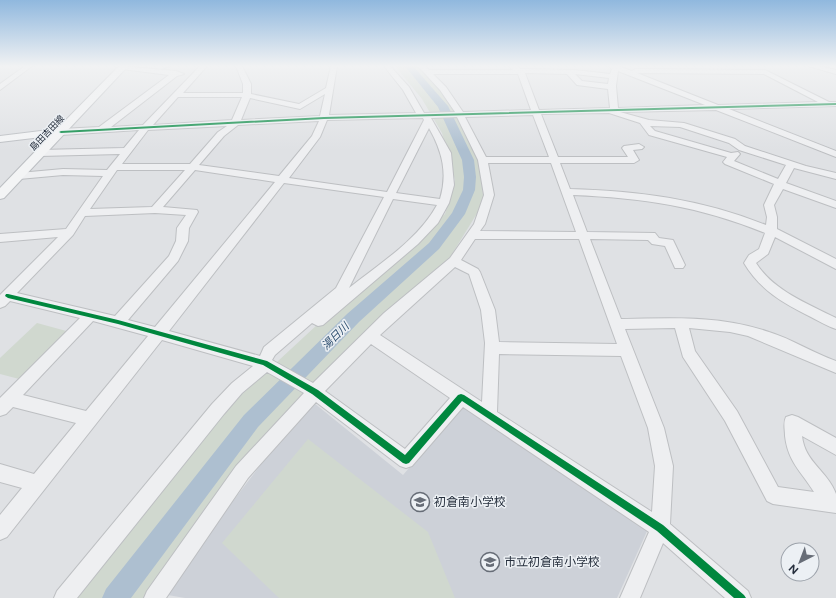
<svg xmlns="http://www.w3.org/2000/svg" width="836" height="598" viewBox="0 0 836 598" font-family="Figtree,'Noto Sans JP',sans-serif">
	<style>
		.built { fill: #cdd1d8 }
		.green { fill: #d0d8cf }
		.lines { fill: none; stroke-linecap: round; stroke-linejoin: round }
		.stream { stroke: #adbfd0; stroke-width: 1.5 }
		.river { fill: #adbfd0; fill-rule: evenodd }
		.minor-casing { stroke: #bdbfc2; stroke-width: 2 }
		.major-casing { stroke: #bbbec2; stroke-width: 2 }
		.minor { fill: #eeeff1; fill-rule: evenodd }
		.major { fill: #f3f4f5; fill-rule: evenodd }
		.cycleway-casing { stroke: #ecf0f4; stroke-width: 2 }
		.cycleway { fill: #00873e; fill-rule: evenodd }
		.labels { text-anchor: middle; stroke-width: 3; stroke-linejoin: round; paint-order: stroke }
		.far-street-label { font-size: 9px; fill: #262f3d; stroke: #ecf0f4 }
		.water-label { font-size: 11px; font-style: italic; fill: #305071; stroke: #ecf0f4 }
		.near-poi-label { font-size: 12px; fill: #262f3d; stroke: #ecf0f4; text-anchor: start }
	</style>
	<rect width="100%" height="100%" fill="#dfe1e4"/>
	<path class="built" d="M314 403 403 475 462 407 467 406 648 529 617 598H185L162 594 288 429Z"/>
	<g class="green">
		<path d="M395 66H417L439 87 459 119 479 164 484 202 449 259 284 416 148 598H76L224 411 332 311 445 214 455 180 442 133 422 99Z"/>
		<path d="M37 323 70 332 23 380 0 374V358Z"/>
		<path d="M308 439 428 532 455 598H279L222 543Z"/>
	</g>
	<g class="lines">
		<path class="stream" d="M163 69 171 66"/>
		<path class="river" d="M405 66H413L448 106 474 160 476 177 475 190 465 214 439 249 359 322 258 427 131 598H102L106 589 244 415 347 314 429 243 452 213 463 190 464 177 462 160 438 107Z"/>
		<g class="minor-casing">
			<g id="minor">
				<path d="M25 66H32L0 90V84Z"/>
				<path d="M119 66 176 71 184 74 177 76 111 127 143 125 200 66H207L183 93H243V84L236 66H242L251 84V94L299 104 326 88 331 66H337L329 115 416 113 403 90 384 66H390L409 87 424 113 455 112 440 90 418 66H425L429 70H513L509 66H516L521 69 575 70 610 74 612 69 609 66H618L632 71 635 69 765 70 829 102H836V106L729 109 836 151V157L716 110 620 112 649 120 684 123 735 139 745 146 806 166 836 173V179L794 168 786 183 836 201V208L783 189 774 205 777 217V229L836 259V269L775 237 768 254 756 263C774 291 807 303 836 318V329C827 326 819 321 811 317 783 303 760 290 744 263L749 255 759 249 765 233C699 206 643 198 573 195L587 232 655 233 659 238 673 240 685 265 683 268H675L665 246 652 244 648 240 590 239 621 319C672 318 721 315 769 332 792 339 813 353 836 361V373L748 336 730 332 689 328 695 351 737 411 778 487 814 492C801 471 788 462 785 436 785 429 783 423 786 417L792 415 798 417 836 438V455L802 436C805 463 828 471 836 494 836 500 836 508 836 513L773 504 767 501 725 421 683 357 675 328 625 329 664 428 673 466 670 524 748 591 751 598H725L663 543 640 598H620L649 532 463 407 412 466 406 468 400 466 316 402 248 478 166 598H144L147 591 236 466 304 393 267 372 242 393 224 414 77 598H54L57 591 212 404 232 383 253 366 162 340 7 537 0 540V515L22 488 0 482V464L34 474 76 423 13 407 6 414 0 416V398L80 318 10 301 5 306 0 308V295L58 237 0 242V234L66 229 103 176 63 175 19 179 14 176 19 173 63 169 107 170 120 154 40 156 35 153 40 150 124 148 139 130 61 135 57 132 61 129 99 127 169 75 122 69 120 68ZM618 71 705 105 618 108 616 86ZM525 73 567 74 577 85 608 89 610 108 539 110ZM637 73 764 74 818 102 718 105ZM433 74H518L531 110 463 112 446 87ZM575 74 609 78 608 84 582 81ZM325 94 320 116 241 120 250 98 300 109ZM178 97H242L232 120 153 125ZM609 113 640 123 649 135 727 157 723 162 725 164 774 184 764 205 767 217 766 225C701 199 639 191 570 189L560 163H634L639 160 633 150 642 149 644 147 639 144 624 146 622 148 628 157H558L541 114ZM533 115 549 157H486L465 117ZM457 117 478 160 484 195 474 224 450 258 384 313 313 383 272 360 275 355 312 323 318 326 323 325 418 244 438 223 449 203 454 185 451 153 431 118ZM423 118 424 120 387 192 289 178 320 137 327 120ZM319 121 312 136 279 176 199 165 224 136 238 125ZM227 126 218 132 190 164H122L148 130ZM650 126 680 127 729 143 739 150 786 165 778 179 734 161 740 154 738 152 731 153 655 131ZM429 128C442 151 448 173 440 199L396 193ZM488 163H551L576 232 480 231 485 224 494 195ZM117 170H185L152 207 90 209ZM195 170 275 182 155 327 128 320 178 261 188 241 189 228 198 212 197 210 163 207ZM284 183 384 197 336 288 264 347 260 356 169 331ZM393 199 437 205C418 240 379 264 349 288ZM155 213 186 215 177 228 176 241 169 256 115 316 17 293 73 235 85 216ZM475 239H579L617 344 499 342 495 310 480 272 478 269 461 260ZM455 267 469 274 481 310 485 343 482 402 380 335ZM93 321 148 336 86 411 23 395ZM371 344 450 398 405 449 325 391ZM499 354 621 356 648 428 655 466 652 512 497 412Z"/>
				<path d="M808 66H819L836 70V74Z"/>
			</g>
		</g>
		<g class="major-casing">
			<path id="major" d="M119 66H128L4 198 0 199V188L50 136 0 142V136L57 129Z"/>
		</g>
		<use href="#minor" class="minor"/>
		<use href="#major" class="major"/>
		<g class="cycleway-casing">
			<g id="cycleway">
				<path d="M836 103V105L324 119 61 133 59 132 61 131 324 117Z"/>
				<path d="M6 294H8L118 320 267 361 318 390 405 455 458 395 461 394 464 395 663 525 744 595 746 598H734L657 531 462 401 409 463 406 464 403 463 312 394 263 365 118 324 8 298 5 296Z"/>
			</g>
		</g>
		<use href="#cycleway" class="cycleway"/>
	</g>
	<linearGradient id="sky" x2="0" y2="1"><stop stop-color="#90b8de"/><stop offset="0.44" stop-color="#f1f2f3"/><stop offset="1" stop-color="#f1f2f3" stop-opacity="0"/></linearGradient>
	<rect width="836" height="150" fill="url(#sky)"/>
	<defs>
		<g id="school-ring" transform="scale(1)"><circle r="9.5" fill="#ecf0f4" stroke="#676d77" stroke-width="1.5"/><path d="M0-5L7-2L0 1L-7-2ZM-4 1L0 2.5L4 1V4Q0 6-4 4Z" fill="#676d77"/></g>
	</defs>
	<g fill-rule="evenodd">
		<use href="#school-ring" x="420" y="502"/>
		<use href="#school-ring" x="490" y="562"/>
	</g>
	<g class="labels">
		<g class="far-street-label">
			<text transform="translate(47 133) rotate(-46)" y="3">島田吉田線</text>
		</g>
		<g class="water-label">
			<text transform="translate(335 336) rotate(-45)" y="4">湯日川</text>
		</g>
		<g class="near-poi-label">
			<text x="434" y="506">初倉南小学校</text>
			<text x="504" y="566">市立初倉南小学校</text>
		</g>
	</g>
	<g transform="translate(800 562) rotate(222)"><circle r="19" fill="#ecf0f4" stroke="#9da3ab"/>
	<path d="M0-3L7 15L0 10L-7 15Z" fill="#676d77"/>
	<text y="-6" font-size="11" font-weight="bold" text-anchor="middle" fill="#262f3d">N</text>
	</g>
</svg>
